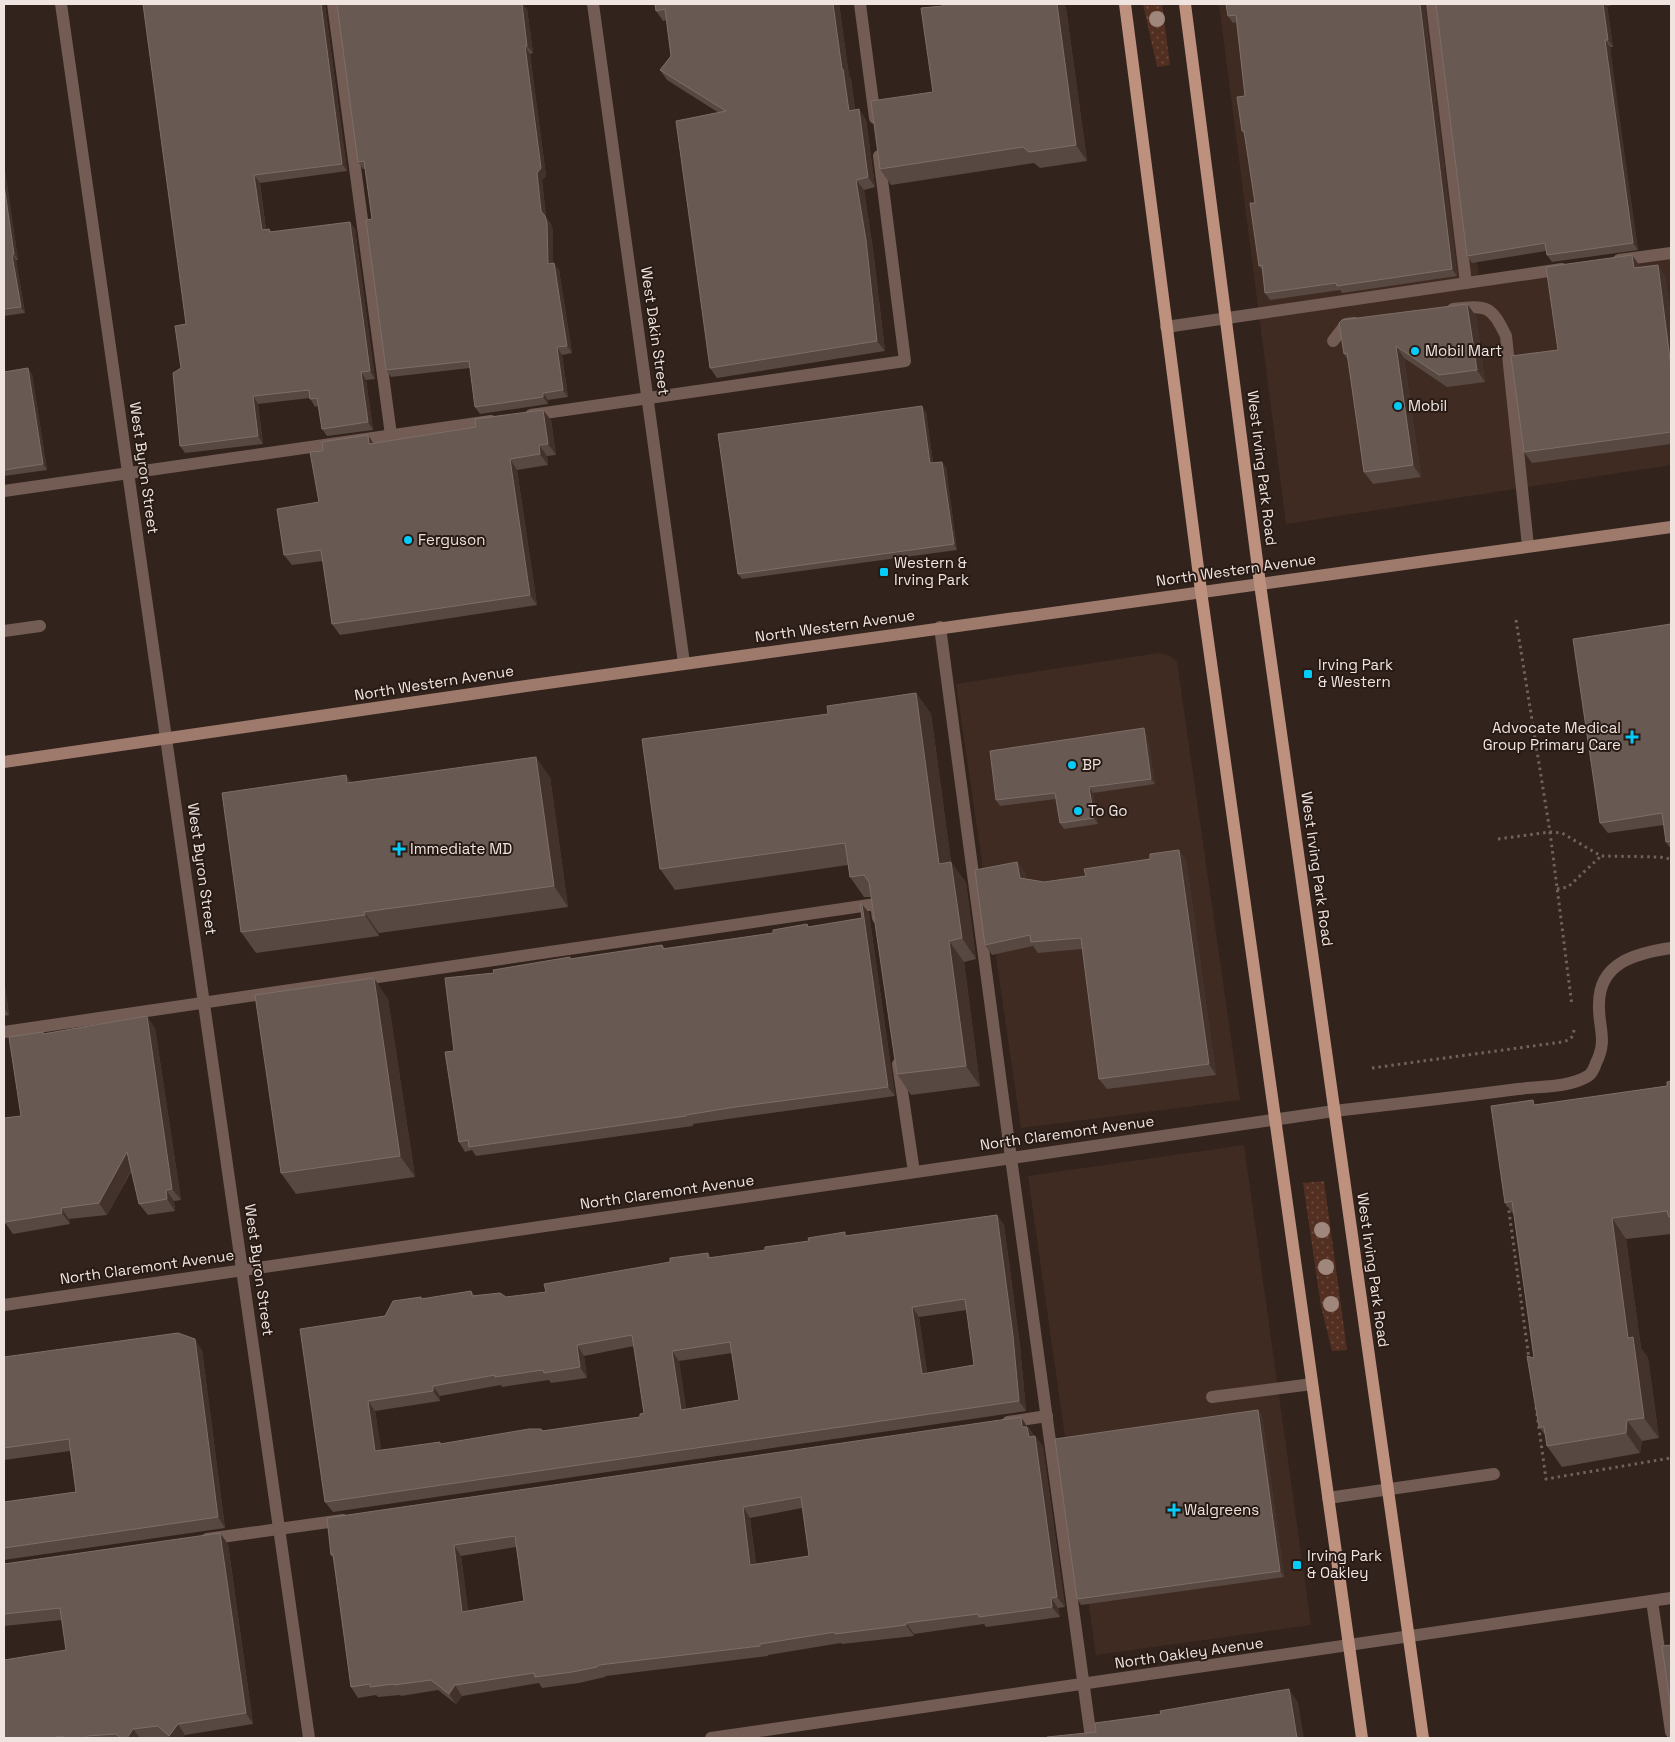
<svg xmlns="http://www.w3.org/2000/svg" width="1675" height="1742" viewBox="0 0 1675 1742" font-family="'Space Grotesk',sans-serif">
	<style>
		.built { fill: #402b22 }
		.green { fill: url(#green-dots) }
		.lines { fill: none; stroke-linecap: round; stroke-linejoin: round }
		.path { stroke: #70635d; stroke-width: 3; stroke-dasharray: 2.5 4; stroke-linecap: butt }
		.lane { stroke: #735c54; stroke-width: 12 }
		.street { stroke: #735c54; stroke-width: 12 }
		.secondary { stroke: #9d7a6c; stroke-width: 12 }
		.primary { stroke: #be907e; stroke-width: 12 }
		.tree { fill: #a0877d }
		.wall { fill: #574841; fill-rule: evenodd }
		.shaded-wall { fill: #42322b }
		.building { fill: #685952; stroke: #7d6e68; fill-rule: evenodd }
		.poi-dot { fill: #05cbf9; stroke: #281a14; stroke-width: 2 }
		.labels { text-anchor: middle; stroke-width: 4; stroke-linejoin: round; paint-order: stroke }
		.street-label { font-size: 15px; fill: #efe4e0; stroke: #281a14 }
		.poi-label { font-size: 15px; fill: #efe4e0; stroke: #281a14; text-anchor: start }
	</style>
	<defs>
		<pattern id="green-dots" width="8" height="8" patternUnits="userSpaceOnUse" patternTransform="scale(1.25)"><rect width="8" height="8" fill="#522f21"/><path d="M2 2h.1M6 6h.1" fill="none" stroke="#6b4d41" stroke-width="1.8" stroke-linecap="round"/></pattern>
	</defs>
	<rect width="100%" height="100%" fill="#32231d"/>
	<g class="built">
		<path d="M1219 4H1440L1480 283 1671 257V465L1286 524Z"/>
		<path d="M1159 653 1170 656 1177 662 1240 1100 1021 1128 956 684Z"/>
		<path d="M1244 1145 1311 1625 1096 1655 1028 1176Z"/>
	</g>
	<g class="green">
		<path d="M1143 4H1162L1170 65 1157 67Z"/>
		<path d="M1324 1181 1347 1350 1332 1351 1321 1306 1303 1183Z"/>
	</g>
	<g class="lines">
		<g class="path">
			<path d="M1516 620 1550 832 1572 1006"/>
			<path d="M1498 839 1550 832 1562 833 1601 856 1660 857 1671 859"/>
			<path d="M1557 889 1568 887 1601 856"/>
			<path d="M1372 1068 1562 1042C1570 1040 1573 1038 1574 1030"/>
			<path d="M1508 1204 1529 1359"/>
			<path d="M1536 1407 1546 1479 1671 1458"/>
		</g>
		<g class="lane">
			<path d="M333 4 391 435"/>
			<path d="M860 4 875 118"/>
			<path d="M1432 4 1466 283"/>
			<path d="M1619 260 1671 253"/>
			<path d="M1453 309C1487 305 1491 305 1506 336L1528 546"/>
			<path d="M1166 327 1562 269"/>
			<path d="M1333 341 1346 324 1354 323"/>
			<path d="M531 415 905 361 879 156"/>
			<path d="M4 491 491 421"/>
			<path d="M940 627 1011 1158 1091 1738"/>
			<path d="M4 631 40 626"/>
			<path d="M4 1032 876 904 878 918"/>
			<path d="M898 1064 914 1172"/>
			<path d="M1334 1111C1396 1104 1457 1097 1518 1089 1541 1086 1568 1088 1588 1076 1593 1073 1594 1068 1596 1063 1608 1040 1598 1027 1599 1004 1599 962 1637 953 1671 948"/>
			<path d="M1212 1397 1312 1384"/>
			<path d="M1008 1422 1047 1416"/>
			<path d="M1328 1498 1494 1474"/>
			<path d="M207 1539 343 1520"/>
			<path d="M1652 1601 1671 1732"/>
		</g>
		<g class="street">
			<path d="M61 4 309 1738"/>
			<path d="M593 4 684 663"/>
			<path d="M4 1305 1334 1111"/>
			<path d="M711 1738 1671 1598"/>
		</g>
		<path class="secondary" d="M4 762 533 685 1671 527"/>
		<g class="primary">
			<path d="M1125 4 1201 591 1362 1738"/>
			<path d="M1185 4 1260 584 1423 1738"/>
		</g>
	</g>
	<g class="tree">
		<circle cx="1157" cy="19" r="8"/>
		<circle cx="1322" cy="1230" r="8"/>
		<circle cx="1326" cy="1267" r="8"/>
		<circle cx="1331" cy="1304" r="8"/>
	</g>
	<g class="wall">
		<path d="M655 4H839L849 76 851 79 855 110 859 109 866 120 875 187 864 190 873 250 885 351 717 378 710 368 719 113 667 80 660 70 671 56 667 20 663 21 656 11Z"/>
		<path d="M943 4H1064L1066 8 1087 161 1040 168 1034 163 891 185 880 169 933 92Z"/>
		<path d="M1226 4 1424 5 1457 276 1342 293 1340 290 1270 300 1265 293 1262 270 1259 266 1255 203 1245 135 1242 131 1245 96 1236 22 1233 23 1228 16Z"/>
		<path d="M1436 4H1618L1607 6 1613 47H1610L1615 90 1638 250 1552 262 1547 255 1546 251 1472 263 1467 256Z"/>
		<path d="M325 5 347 171 260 183 266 229H269L272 232 350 222 355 229 375 379 366 380 373 430 327 436 322 429 318 406 315 407 310 398 258 404 263 444 185 453 180 446 186 324Z"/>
		<path d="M527 9 533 53 530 54 546 176 542 180 546 217 551 224 553 230V263L559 270 572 353 562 355 568 397 548 400V404L480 414 475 407 470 368 391 377 386 370 372 219 365 169H363L358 162Z"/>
		<path d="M4 164 18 260H16L25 313 4 316Z"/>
		<path d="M1640 266V267L1665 276 1671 319V444L1532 463 1524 452 1558 350Z"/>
		<path d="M1467 304 1476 316 1485 382 1447 387 1404 358 1421 477 1373 484 1364 472 1348 360 1344 354Z"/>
		<path d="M4 372 32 374 47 470 4 476Z"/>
		<path d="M926 412 933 463 946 467 957 550 742 579 738 574Z"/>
		<path d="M551 420 556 455 547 456 548 465 517 470 537 605 340 635 332 624 323 561 292 565 284 555 319 502 323 451 368 435 373 443Z"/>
		<path d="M1671 624V849L1666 842 1664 825 1608 833 1600 823Z"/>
		<path d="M916 693 931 714 951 862 966 883 976 959 964 962 980 1086 911 1095 897 1074 872 897H864L850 877 848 865 675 890 660 869 828 714Z"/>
		<path d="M1147 734 1155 784 1093 793 1098 824 1064 829 1060 823 1056 799 1000 806 996 800Z"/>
		<path d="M346 775 351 782 550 777 568 907 379 933V936L256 953 241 932Z"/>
		<path d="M1179 850 1186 860 1216 1075 1107 1089 1099 1079 1082 949 1038 953 1033 946 992 955 985 945 1017 862 1025 872 1026 879 1044 882 1086 876 1150 859Z"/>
		<path d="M869 913 895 1096 742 1117 693 1124V1126L476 1156 472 1150 465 1152 459 1142 454 1051 494 973 571 959 662 945 665 948 773 933 862 918Z"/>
		<path d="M4 980 9 1015 4 1016Z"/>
		<path d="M388 999 415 1177 296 1194 281 1173Z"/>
		<path d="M155 1028 181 1200 174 1201 175 1211 148 1215 139 1204 132 1170 107 1215 69 1219 70 1224 13 1234 6 1224H4V1118L21 1116 43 1032 44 1034Z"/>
		<path d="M1671 1081V1234L1626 1239 1641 1348 1648 1358 1659 1438 1642 1441 1640 1453 1562 1467 1547 1446 1546 1436 1539 1427 1534 1358 1514 1215 1505 1203 1536 1105 1667 1086Z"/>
		<path d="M997 1215 1004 1225 1020 1346 1026 1411 333 1512 325 1502 385 1316 421 1297 422 1299 471 1291 475 1296 506 1297 546 1292 708 1253 711 1258 765 1250 848 1236ZM967 1310 974 1365 927 1373 919 1317ZM634 1346 644 1413 640 1417 543 1431 541 1429 442 1444 381 1450 375 1411 440 1401V1396L501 1385 502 1387 549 1380 551 1383 587 1378 584 1356ZM732 1353 739 1400 686 1409 679 1361Z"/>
		<path d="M202 1350 225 1528 4 1560V1502L76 1492 70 1451 4 1460V1357Z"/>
		<path d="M1258 1410 1262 1416 1284 1577 1081 1605 1077 1599Z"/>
		<path d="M1028 1427 1034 1436H1035L1043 1447 1065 1607 1058 1608 1060 1617 986 1627 984 1624 914 1634V1636L842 1644 841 1643 768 1655V1656L606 1676 605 1677 579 1683 542 1688 539 1683 462 1696 456 1704 438 1690 401 1696 400 1695 378 1697 376 1695 358 1698 351 1687 333 1558 331 1555ZM802 1508 809 1556 756 1564 750 1518ZM516 1547 524 1601 468 1611 461 1556Z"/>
		<path d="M228 1544 253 1724 185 1735 183 1738H167L166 1737 152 1738H4L66 1650 62 1620 4 1626V1564Z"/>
	</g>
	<g class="shaded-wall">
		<path d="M321 4H326L325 5 347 171 342 164Z"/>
		<path d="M522 4H523L527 9 533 53 527 46Z"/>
		<path d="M833 4H839L849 76 851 79 856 121 849 111 842 69Z"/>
		<path d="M1057 4H1064L1066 8 1087 161 1076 145Z"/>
		<path d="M1420 4H1424L1457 276 1452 269Z"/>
		<path d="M1603 4H1606L1607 6 1613 47 1608 40Z"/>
		<path d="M1605 40 1610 47 1638 250 1633 243Z"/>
		<path d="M525 46 530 54 546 176 542 180 546 217 551 224 553 230V271L548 264 541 211 538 187Z"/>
		<path d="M859 109 866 120 875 187 868 177Z"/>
		<path d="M4 164 18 260 14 254 4 185Z"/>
		<path d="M254 175 260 183 267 237 262 230Z"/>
		<path d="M856 180 864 190 873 250 885 351 877 341Z"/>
		<path d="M350 222 355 229 375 379 370 371Z"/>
		<path d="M12 255 16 260 25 313 21 307Z"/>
		<path d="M1632 255 1640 266 1642 280 1634 268Z"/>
		<path d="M554 263 559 270 572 353 567 346Z"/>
		<path d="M1658 265 1665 276 1671 319V367Z"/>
		<path d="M1467 304 1476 316 1485 382 1477 370Z"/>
		<path d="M1396 346 1404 358 1421 477 1413 465Z"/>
		<path d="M557 347 562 355 568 397 563 390Z"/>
		<path d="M28 368 32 374 47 470 43 464Z"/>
		<path d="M361 372 366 380 373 430 368 422Z"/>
		<path d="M543 393 548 400V404L543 397Z"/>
		<path d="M253 396 258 404 263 444 258 436Z"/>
		<path d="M922 406 926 412 934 469 930 463Z"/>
		<path d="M543 410 551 420 556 455 548 444Z"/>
		<path d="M368 435 375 446 369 444Z"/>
		<path d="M539 445 547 456 548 465 540 454Z"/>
		<path d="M510 459 517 470 537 605 530 595Z"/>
		<path d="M942 462 946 467 957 550 954 544Z"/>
		<path d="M916 693 931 714 954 885 939 864Z"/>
		<path d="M1144 728 1147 734 1155 784 1151 779Z"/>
		<path d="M536 757 550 777 568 907 554 886Z"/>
		<path d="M346 775 360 796 347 783Z"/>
		<path d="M1089 787 1093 793 1098 824 1094 818Z"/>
		<path d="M1179 850 1186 860 1216 1075 1209 1064Z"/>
		<path d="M951 862 966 883 976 959 962 938Z"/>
		<path d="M1017 862 1025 872 1027 888 1020 878Z"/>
		<path d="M862 904 869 913 895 1096 888 1087Z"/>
		<path d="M364 912 379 933V936L365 915Z"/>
		<path d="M949 941 964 962 980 1086 966 1066Z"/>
		<path d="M374 978 388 999 415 1177 400 1156Z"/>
		<path d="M4 980 9 1015 4 1008Z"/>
		<path d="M147 1016 155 1028 181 1200 172 1189Z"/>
		<path d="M127 1152 135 1163 107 1215 99 1203Z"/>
		<path d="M166 1190 174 1201 175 1211 167 1199Z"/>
		<path d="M61 1208 69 1219 70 1224 62 1213Z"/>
		<path d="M997 1215 1004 1225 1020 1346 1026 1411 1019 1401Z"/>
		<path d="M1612 1218 1626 1239 1641 1348 1648 1358 1659 1438 1644 1418 1628 1338Z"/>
		<path d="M912 1307 919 1317 929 1384 922 1374Z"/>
		<path d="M195 1339 202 1350 225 1528 218 1517Z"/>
		<path d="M577 1345 584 1356 587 1378 580 1367Z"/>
		<path d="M672 1351 679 1361 688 1420 681 1410Z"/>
		<path d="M433 1386 440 1396V1401L433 1391Z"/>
		<path d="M368 1401 375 1411 383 1461 375 1451Z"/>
		<path d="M1258 1410 1262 1416 1284 1577 1280 1571Z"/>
		<path d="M1021 1417 1034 1437 1036 1448 1022 1427Z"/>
		<path d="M1627 1420 1642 1441 1640 1453 1626 1433Z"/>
		<path d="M1035 1436 1043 1447 1065 1607 1057 1597Z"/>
		<path d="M743 1507 750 1518 757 1575 750 1565Z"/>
		<path d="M220 1533 228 1544 253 1724 246 1713Z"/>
		<path d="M454 1545 461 1556 470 1623 462 1612Z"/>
		<path d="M1051 1598 1058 1608 1060 1617 1052 1607Z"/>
		<path d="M906 1623 914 1634V1636L906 1625Z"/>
		<path d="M455 1685 462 1696 456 1704 449 1694Z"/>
		<path d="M1289 1689 1298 1702 1304 1738H1297Z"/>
		<path d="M178 1724 185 1735 183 1738H171L169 1736Z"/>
		<path d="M133 1729 140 1738H127Z"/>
	</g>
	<g class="building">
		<path d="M143 4H321L342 164 254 175 262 230 269 229 270 232 350 222 370 371 361 372 368 422 322 429 317 398 310 399 309 390 253 396 258 436 180 446 173 373 181 368 175 326 186 324Z"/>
		<path d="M337 4H522L527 46H525L541 168 537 173 541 211 545 216 547 223 548 264 554 263 567 346 557 347 563 390 543 393V397L475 407 469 361 386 370 366 220 372 219 364 161 358 162Z"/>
		<path d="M655 4H833L842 69H843L849 111 859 109 868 177 856 180 866 240 877 341 710 368 676 121 726 111 660 70 671 56 665 9 656 11Z"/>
		<path d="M943 4H1057L1076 145 1029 152 1023 147 880 169 871 101 933 92 921 8 943 6Z"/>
		<path d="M1226 4H1420L1452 269 1337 286 1336 283 1265 293 1262 265 1259 266 1250 203H1255L1244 131H1242L1237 97 1245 96 1236 15 1228 16Z"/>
		<path d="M1436 4H1603L1608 40H1605L1611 83 1633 243 1547 255 1545 243 1467 256Z"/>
		<path d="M4 185 14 254 12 255 21 307 4 309Z"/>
		<path d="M1632 255 1634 268 1658 265 1671 367V432L1524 452 1511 356 1558 350 1546 267Z"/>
		<path d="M1467 304 1477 370 1439 375 1396 346 1413 465 1364 472 1347 353 1344 354 1339 323 1342 320Z"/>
		<path d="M28 368 43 464 4 470V372Z"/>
		<path d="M922 406 930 463 942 462 954 544 738 574 718 434Z"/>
		<path d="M543 410 548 444 539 445 540 454 510 459 530 595 332 624 321 550 284 555 277 509 319 502 310 452 323 451 322 442 368 435 369 444 476 427 475 419Z"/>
		<path d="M1671 624V841L1666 842 1662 813 1600 823 1573 639Z"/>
		<path d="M916 693 939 864 951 862 962 938 949 941 966 1066 897 1074 869 882 864 875 850 877 845 843 660 869 642 739 828 714 827 706Z"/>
		<path d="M1144 728 1151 779 1089 787 1094 818 1060 823 1055 793 996 800 990 751Z"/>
		<path d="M536 757 554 886 364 912 365 915 241 932 222 793 346 775 347 783Z"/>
		<path d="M1179 850 1209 1064 1099 1079 1081 938 1031 942 1030 935 985 945 975 870 1017 862 1020 878 1044 882 1086 876 1084 869 1150 859V854Z"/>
		<path d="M860 904H862L888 1087 735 1107 686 1115V1116L469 1147 468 1140 459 1142 445 1052 454 1051 445 978 494 973 493 970 570 957V959L662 945 663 949 773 933V930L807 924 808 927 862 918Z"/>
		<path d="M374 978 400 1156 281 1173 255 995Z"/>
		<path d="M147 1016 172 1189 166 1190 167 1199 139 1204 127 1152 99 1203 61 1208 62 1213 5 1222 4 1212V1118L21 1116 9 1037 43 1032V1034Z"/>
		<path d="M1671 1081V1217H1669L1667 1211 1612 1218 1628 1338 1633 1337 1644 1418 1627 1420 1626 1433 1547 1446 1544 1427H1539L1527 1356 1534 1358 1512 1201 1505 1203 1491 1106 1533 1100 1534 1105 1667 1086V1082Z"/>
		<path d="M997 1215 1013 1336 1019 1401 325 1502 300 1329 385 1316 393 1301 421 1297V1299L471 1291 472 1296 500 1293 506 1297 546 1292 544 1284 670 1262V1258L708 1253V1258L765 1250V1247L809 1241 808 1238 845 1232V1236ZM965 1299 974 1365 922 1374 912 1307ZM632 1335 644 1413 640 1414V1417L542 1431 541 1429H529L440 1444V1442L375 1451 368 1401 433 1391V1386L495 1375V1377L543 1370 544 1373 580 1367 577 1345ZM730 1342 739 1400 681 1410 672 1351Z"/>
		<path d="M178 1333 195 1339 218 1517 4 1548V1502L76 1492 69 1439 4 1448V1357Z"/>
		<path d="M1258 1410 1280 1571 1077 1599 1055 1439Z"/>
		<path d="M1021 1417 1022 1427H1027L1029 1437 1035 1436 1057 1597 1051 1598 1052 1607 979 1617 978 1614 906 1623V1625L835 1634V1632L760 1644V1646L599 1665 597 1667 572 1672 535 1677 534 1673 455 1685 449 1694 431 1680 394 1685V1684L370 1687V1684L351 1687 333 1554 331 1555 327 1518ZM801 1497 809 1556 750 1565 743 1507ZM515 1536 524 1601 462 1612 454 1545Z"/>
		<path d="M220 1533 246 1713 178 1724 169 1736 158 1726 133 1729 127 1738H121L116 1734 87 1736 86 1738H65L63 1736 51 1738H4V1660L66 1650 60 1608 4 1614V1564Z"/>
		<path d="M1671 1645V1711L1662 1646Z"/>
		<path d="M1289 1689 1297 1738H1047V1737L1096 1732 1095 1723 1161 1714 1160 1711Z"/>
	</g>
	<g class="poi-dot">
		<circle cx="1415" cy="351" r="5"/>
		<circle cx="1398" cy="406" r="5"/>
		<circle cx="408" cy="540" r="5"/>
		<rect x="879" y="567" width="10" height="10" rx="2.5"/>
		<rect x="1303" y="669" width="10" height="10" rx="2.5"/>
		<path d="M1629.5 729.5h5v5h5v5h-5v5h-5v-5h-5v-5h5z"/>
		<circle cx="1072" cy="765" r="5"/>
		<circle cx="1078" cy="811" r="5"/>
		<path d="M396.5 841.5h5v5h5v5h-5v5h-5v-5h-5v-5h5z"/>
		<path d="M1171.5 1502.5h5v5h5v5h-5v5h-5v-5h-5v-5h5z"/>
		<rect x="1292" y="1560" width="10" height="10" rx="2.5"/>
	</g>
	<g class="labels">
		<g class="street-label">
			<text transform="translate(655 331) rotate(82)" y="5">West Dakin Street</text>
			<text transform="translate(144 468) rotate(82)" y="5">West Byron Street</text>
			<text transform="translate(1262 468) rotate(83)" y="5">West Irving Park Road</text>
			<text transform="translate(1236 570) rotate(-8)" y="5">North Western Avenue</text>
			<text transform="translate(835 626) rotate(-8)" y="5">North Western Avenue</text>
			<text transform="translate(434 683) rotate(-9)" y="5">North Western Avenue</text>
			<text transform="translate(202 869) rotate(82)" y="5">West Byron Street</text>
			<text transform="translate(1317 869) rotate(82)" y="5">West Irving Park Road</text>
			<text transform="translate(1067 1133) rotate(-8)" y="5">North Claremont Avenue</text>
			<text transform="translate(667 1192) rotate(-8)" y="5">North Claremont Avenue</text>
			<text transform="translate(147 1267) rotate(-8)" y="5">North Claremont Avenue</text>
			<text transform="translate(259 1270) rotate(82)" y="5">West Byron Street</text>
			<text transform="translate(1373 1270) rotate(82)" y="5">West Irving Park Road</text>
			<text transform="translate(1189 1653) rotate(-8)" y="5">North Oakley Avenue</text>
		</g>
		<g class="poi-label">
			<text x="1425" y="356">Mobil Mart</text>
			<text x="1408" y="411">Mobil</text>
			<text x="418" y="545">Ferguson</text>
			<text x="894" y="568">Western &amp;<tspan x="894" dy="17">Irving Park</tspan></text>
			<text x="1318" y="670">Irving Park<tspan x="1318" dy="17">&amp; Western</tspan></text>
			<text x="1621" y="733" text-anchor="end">Advocate Medical<tspan x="1621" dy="17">Group Primary Care</tspan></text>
			<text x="1082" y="770">BP</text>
			<text x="1088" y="816">To Go</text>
			<text x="410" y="854">Immediate MD</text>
			<text x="1184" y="1515">Walgreens</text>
			<text x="1307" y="1561">Irving Park<tspan x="1307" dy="17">&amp; Oakley</tspan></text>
		</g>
	</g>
	<rect width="1675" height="1742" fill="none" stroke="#efe4e0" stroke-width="10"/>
</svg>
